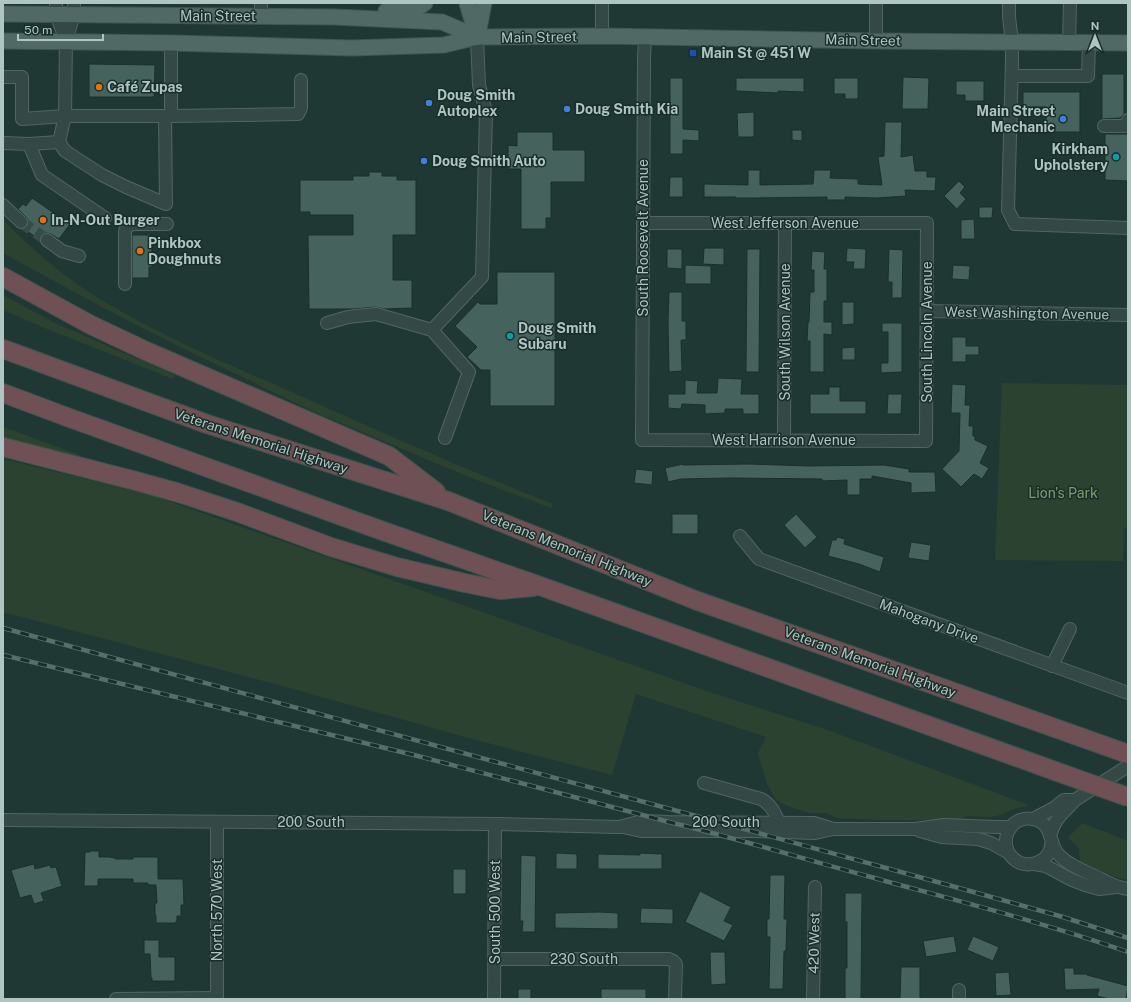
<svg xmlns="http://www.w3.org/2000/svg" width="1131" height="1002" viewBox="0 0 1131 1002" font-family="'Public Sans',sans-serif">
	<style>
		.green { fill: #2b4230 }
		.building { fill: #46625d; stroke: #1b2f2c }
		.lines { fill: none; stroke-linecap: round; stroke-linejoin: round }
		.minor-tunnel { stroke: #354d49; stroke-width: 12; stroke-dasharray: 12 6; stroke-linecap: butt }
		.minor-casing { stroke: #516663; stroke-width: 14 }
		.major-casing { stroke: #405552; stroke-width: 17 }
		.highway-casing { stroke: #3e5350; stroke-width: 20 }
		.minor { stroke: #344845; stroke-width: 12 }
		.major { stroke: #516964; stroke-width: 15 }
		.highway { stroke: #6f5055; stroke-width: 18 }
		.rail-casing { stroke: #55706b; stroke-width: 4.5 }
		.rail { stroke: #192d29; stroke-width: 3; stroke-dasharray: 9; stroke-linecap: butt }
		.highway-bridge-casing { stroke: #3e5350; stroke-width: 20; stroke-linecap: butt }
		.highway-bridge { stroke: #6f5055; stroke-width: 18 }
		.transit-dot { fill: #1a4fb4; stroke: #192d29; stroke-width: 1.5 }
		.food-dot { fill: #e8710a; stroke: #192d29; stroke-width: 1.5 }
		.shop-dot { fill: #3f7fe0; stroke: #192d29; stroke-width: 1.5 }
		.culture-dot { fill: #0f9aa8; stroke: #192d29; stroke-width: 1.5 }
		.labels { text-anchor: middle; stroke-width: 3; stroke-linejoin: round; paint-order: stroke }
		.street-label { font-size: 14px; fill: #aec5c2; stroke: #192d29 }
		.poi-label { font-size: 14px; font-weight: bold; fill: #aec5c2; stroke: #192d29; text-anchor: start }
		.park-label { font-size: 14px; fill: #859b6d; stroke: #192d29 }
	</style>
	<rect width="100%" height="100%" fill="#203834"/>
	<g class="green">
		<path d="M3 220C34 251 67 280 105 302 165 338 230 365 294 393 380 432 466 470 553 504L551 508 469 477 310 410 172 343 98 305 3 253Z"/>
		<path d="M3 295 55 323 175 375 173 379 47 329 3 310Z"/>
		<path d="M1002 383 1128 385V527L1124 528 1123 561 995 560Z"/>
		<path d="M3 427 80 455 79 457 3 438Z"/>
		<path d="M3 459 94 481 157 497 715 694 822 728 1029 805 1014 809 1001 815 989 817 965 816 962 821 878 820 837 818 826 813H809L790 807 776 800 767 784 758 753 766 737 636 694 612 775 476 740 286 687 3 612Z"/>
		<path d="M1082 823 1128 841V880L1115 877 1080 862 1079 848 1068 838Z"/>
	</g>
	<g class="building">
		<path d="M89 64 155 65 154 97H89Z"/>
		<path d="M1102 74H1124V114L1120 118 1102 119Z"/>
		<path d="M903 77 929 78 928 109H902Z"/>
		<path d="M670 78H683V129L699 130V141L683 140V154H670Z"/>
		<path d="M736 78H804V92L778 91V93L736 91Z"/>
		<path d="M834 78H858V99H845V94H834Z"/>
		<path d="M956 81H984V101H965V95H956Z"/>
		<path d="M1023 92H1080V132H1046V107H1023Z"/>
		<path d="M754 112V137H738L737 113Z"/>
		<path d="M885 122H902L901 157 913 155 915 171H927V177H936L935 191 905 190 906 196 876 198 845 197V200H827V197L754 198H736V197H704V184L748 185V170H760V185L813 184 814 170H831L830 178 858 179V184L882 185 878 157 884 156Z"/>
		<path d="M792 130H802V141L792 140Z"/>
		<path d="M517 132H553V150H585V182H551V218H546V229H521V169H508V145L517 146Z"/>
		<path d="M1105 134H1128V181L1105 180Z"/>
		<path d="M369 172H382V176H397V180H416V235H393V280H412V308L384 309 375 307 355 309H309L308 235H353V215H310V212H300V180H353V176H369Z"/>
		<path d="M670 177H683V197H669Z"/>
		<path d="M959 181 965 187 960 193 966 199 957 209 944 196Z"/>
		<path d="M32 198 70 224 59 239 51 234 47 233H44L41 235 40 240 24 229 28 224V220L26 217 18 209 23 204 26 206Z"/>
		<path d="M979 207H993L992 218H979Z"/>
		<path d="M974 219 975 239H961V220Z"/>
		<path d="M132 235H152V267H149V278H132Z"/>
		<path d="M704 248H724V265L703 264Z"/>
		<path d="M847 248 866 249 865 269H853L854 262H846Z"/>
		<path d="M667 249H682V269L667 268Z"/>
		<path d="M747 249H760L759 372H746Z"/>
		<path d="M889 249 903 250 902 298H892V282H888Z"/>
		<path d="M812 251 825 252 824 269H827V301H824V322H832V335L824 334V372H810V341H807L808 322H809L810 292H814V270H811Z"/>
		<path d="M685 265 711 266V284H685Z"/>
		<path d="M953 265 970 266 969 280 952 279Z"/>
		<path d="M497 272H555V406H490V370H481L467 357 477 347 455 326 478 302 480 304H497Z"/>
		<path d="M669 292H682V321H686V340H681L682 371 669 372 668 321Z"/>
		<path d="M842 302H854V324L842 325Z"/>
		<path d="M882 323H902V372L881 373V363H888V332H882Z"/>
		<path d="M952 337H966V346H979V355H966V362H952Z"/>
		<path d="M855 347V360H842V348Z"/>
		<path d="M718 378 742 379 741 394H759V414H743V409H725V413L705 414V405L682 404 681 409 668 408V394H685V380L698 381 697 393H717Z"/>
		<path d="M952 384 966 385 965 405H970L969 426H973V436H975V440L988 446 980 463 989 468 982 479 974 474 961 487 942 469 959 451 960 413H951Z"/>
		<path d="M829 387H840V401H866V414H810V394H829Z"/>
		<path d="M888 394H902L901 414H887Z"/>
		<path d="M683 464V465L748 464 810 466 884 465 909 469V472H935L936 492 911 493V483L872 476V479H860V495H847V480L822 481V479L730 478 681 479 668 482 665 468Z"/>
		<path d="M636 469 653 471 652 485 634 483Z"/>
		<rect x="672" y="514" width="26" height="20"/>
		<path d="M796 514 817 537 805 548 784 525Z"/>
		<path d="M837 537 845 539 844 544 884 557 880 572 859 564 828 556 832 540H836Z"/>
		<path d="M911 542 931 545 929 561 908 558Z"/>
		<path d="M90 851H99V857H109L115 858V859H133V857H158V879H183L184 905H181V916H177V921H176V923H156V915H155V903H157L156 885H148V883H133V879H98V886H84L85 852H90Z"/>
		<path d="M556 853 577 854V869H556Z"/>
		<path d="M640 853 662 854V869H598V854L640 855Z"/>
		<path d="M521 855 536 856 535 932H522L523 921H520Z"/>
		<path d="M34 864 35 869 50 865 51 868 56 867 62 886 41 893 44 901 34 904 31 895 20 898 11 870Z"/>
		<rect x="453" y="869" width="13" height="25"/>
		<path d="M770 875H785L784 919H787L786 951H784L783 989H769L770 937H767V919H769Z"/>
		<path d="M700 891 731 907 724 921 733 925 724 941 685 922Z"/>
		<path d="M845 893H862L861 999H845V968H847V922H845Z"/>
		<path d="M641 908 673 909V924L640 923Z"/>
		<path d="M599 912 618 913V929L555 928V913Z"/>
		<path d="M954 936 957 952 926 957 923 941Z"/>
		<path d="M973 936 999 947 993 961 967 950Z"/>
		<path d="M144 940H159V957H175V981H152V978H151L150 954H144Z"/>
		<path d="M710 952H725L726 984 711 985Z"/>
		<path d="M901 967H920V999H900Z"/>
		<path d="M1064 968H1074V974H1087V975L1128 986 1126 999H1109L1097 996 1099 989 1065 990Z"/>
		<path d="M1009 972 1011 995 996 996 995 973Z"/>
		<rect x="518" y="989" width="13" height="10"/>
		<rect x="601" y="989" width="45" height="10"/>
	</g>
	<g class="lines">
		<path class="minor-tunnel" d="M21 222 47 240"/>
		<g class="minor-casing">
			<g id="minor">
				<path d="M56 3V14L66 41"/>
				<path d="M74 3V14L66 41 65 116 59 142 65 151 102 175 126 187 166 204 165 116"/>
				<path d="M261 3V16"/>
				<path d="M602 3V36"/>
				<path d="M1009 3V17L1012 42V61L1008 210 1015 224 1128 228"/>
				<path d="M876 41V3"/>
				<path d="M171 43V116L298 114 301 108V80"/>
				<path d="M1069 43 1070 3"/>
				<path d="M1012 76H1088L1089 43"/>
				<path d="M3 77H22V119L65 116H171"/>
				<path d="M1104 126H1125L1128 120"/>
				<path d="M59 142 29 144 42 175 105 218"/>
				<path d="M3 143 29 144"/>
				<path d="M3 205 21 222"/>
				<path d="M644 223H927L926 441 642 440 644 58 645 37"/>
				<path d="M47 240 62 251 79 256"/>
				<path d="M125 284V231L127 226 134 224H167"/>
				<path d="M927 311 1128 315"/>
				<path d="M327 323 348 317 376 314 432 330"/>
				<path d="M445 438 469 372 432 330 482 277 486 112 479 85 477 37"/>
				<path d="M784 440 785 223"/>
				<path d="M740 536 759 559 1128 693"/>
				<path d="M1052 666 1070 629"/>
				<path d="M704 783 761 799C771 804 774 812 779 822"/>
				<path d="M1033 819 1054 808 1064 800H1075"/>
				<path d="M3 820 495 824 619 827 642 821 669 822 814 823 833 829"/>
				<path d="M623 827 641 831H754L815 833 833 829H915L944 825 997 827H1011"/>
				<path d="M920 831 942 837 978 839 991 843 1007 852"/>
				<path d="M1050 836C1055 817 1063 814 1075 800L1128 766"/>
				<path d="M1052 841C1051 844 1051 847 1050 850 1045 864 1025 869 1014 859 996 844 1010 814 1033 819 1055 823 1047 845 1060 856 1072 868 1088 872 1103 880 1111 884 1118 888 1128 889"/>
				<path d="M1034 864 1046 866 1072 880 1085 885 1099 889 1116 887"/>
				<path d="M495 959H669L673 961 676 964 675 999"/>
				<path d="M116 999 217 998"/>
				<path d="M217 999V822"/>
				<path d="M494 999 495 824"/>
				<path d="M813 999 815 887"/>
				<path d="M959 999V990"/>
			</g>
		</g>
		<g class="major-casing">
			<g id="major">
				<path d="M467 3 477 37"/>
				<path d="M386 11C399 11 414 12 425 3"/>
				<path d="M3 14 334 17 442 22 477 37"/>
				<path d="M478 34 484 3"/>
				<path d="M3 41 171 43 352 48 444 45 477 37 602 36 876 41 1128 43"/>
			</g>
		</g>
		<g class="highway-casing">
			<g id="highway">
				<path d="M3 277 91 325 146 351 389 456 436 492"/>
				<path d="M3 349 207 424 448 501 695 600 1128 754"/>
				<path d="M3 393 67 417 383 531 540 586 1055 771"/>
				<path d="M3 447 136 481 179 493 237 512 331 547 397 567 465 583 500 590 533 587"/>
			</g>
		</g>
		<use href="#minor" class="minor"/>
		<use href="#major" class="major"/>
		<use href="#highway" class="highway"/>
		<g class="rail-casing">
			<g id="rail">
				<path d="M3 628 496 762 722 823 941 883 1063 917 1128 938"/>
				<path d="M3 655 414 755 669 822C735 838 801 858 867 876 954 900 1042 922 1128 952"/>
			</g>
		</g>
		<use href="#rail" class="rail"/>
		<g class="highway-bridge-casing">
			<path id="highway-bridge" d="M1055 771 1128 797"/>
		</g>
		<use href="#highway-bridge" class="highway-bridge"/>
	</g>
	<rect class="transit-dot" x="689" y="49" width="8" height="8" rx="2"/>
	<g class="food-dot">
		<circle cx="99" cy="87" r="4"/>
		<circle cx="43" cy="220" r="4"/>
		<circle cx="140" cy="251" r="4"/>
	</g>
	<g class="shop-dot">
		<circle cx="429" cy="103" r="4"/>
		<circle cx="567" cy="109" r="4"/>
		<circle cx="1063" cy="119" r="4"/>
		<circle cx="424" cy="161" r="4"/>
	</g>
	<g class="culture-dot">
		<circle cx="1116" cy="157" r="4"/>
		<circle cx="510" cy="336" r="4"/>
	</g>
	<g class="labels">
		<g class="street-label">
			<text x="218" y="21">Main Street</text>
			<text transform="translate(539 37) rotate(-1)" y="5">Main Street</text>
			<text transform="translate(863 40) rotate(1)" y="5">Main Street</text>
			<text x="785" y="228">West Jefferson Avenue</text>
			<text transform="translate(643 238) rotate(-90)" y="5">South Roosevelt Avenue</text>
			<text transform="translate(1027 313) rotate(1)" y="5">West Washington Avenue</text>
			<text transform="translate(785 332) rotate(-90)" y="5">South Wilson Avenue</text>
			<text transform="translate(927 332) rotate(-90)" y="5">South Lincoln Avenue</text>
			<text x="784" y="445">West Harrison Avenue</text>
			<text transform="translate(261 441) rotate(18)" y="5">Veterans Memorial Highway</text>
			<text transform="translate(567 548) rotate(22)" y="5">Veterans Memorial Highway</text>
			<text transform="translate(929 621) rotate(20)" y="5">Mahogany Drive</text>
			<text transform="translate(870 662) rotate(20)" y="5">Veterans Memorial Highway</text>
			<text x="311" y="827">200 South</text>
			<text x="726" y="827">200 South</text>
			<text transform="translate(217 910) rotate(-90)" y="5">North 570 West</text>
			<text transform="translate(495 912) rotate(-90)" y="5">South 500 West</text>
			<text transform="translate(814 943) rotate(-89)" y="5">420 West</text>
			<text x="584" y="964">230 South</text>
		</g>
		<g class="poi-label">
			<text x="701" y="58">Main St @ 451 W</text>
			<text x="107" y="92">Café Zupas</text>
			<text x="437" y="100">Doug Smith<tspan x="437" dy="16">Autoplex</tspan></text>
			<text x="575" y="114">Doug Smith Kia</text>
			<text x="1055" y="116" text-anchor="end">Main Street<tspan x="1055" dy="16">Mechanic</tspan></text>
			<text x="1108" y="154" text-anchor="end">Kirkham<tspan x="1108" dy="16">Upholstery</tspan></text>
			<text x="432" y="166">Doug Smith Auto</text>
			<text x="51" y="225">In-N-Out Burger</text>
			<text x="148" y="248">Pinkbox<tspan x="148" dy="16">Doughnuts</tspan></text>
			<text x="518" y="333">Doug Smith<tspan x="518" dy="16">Subaru</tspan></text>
		</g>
		<g class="park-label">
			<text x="1063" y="498">Lion's Park</text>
		</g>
	</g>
	<rect width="1131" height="1002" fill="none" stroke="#aec5c2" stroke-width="8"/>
	<g transform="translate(1095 36)" stroke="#192d29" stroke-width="3" paint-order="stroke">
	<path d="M0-3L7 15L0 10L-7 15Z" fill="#aec5c2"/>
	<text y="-6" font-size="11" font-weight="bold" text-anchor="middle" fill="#aec5c2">N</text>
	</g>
	<path d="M18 34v6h85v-6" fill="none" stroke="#aec5c2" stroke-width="2"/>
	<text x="24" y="34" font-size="12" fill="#aec5c2" stroke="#192d29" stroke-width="3" paint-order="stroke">50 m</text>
</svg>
